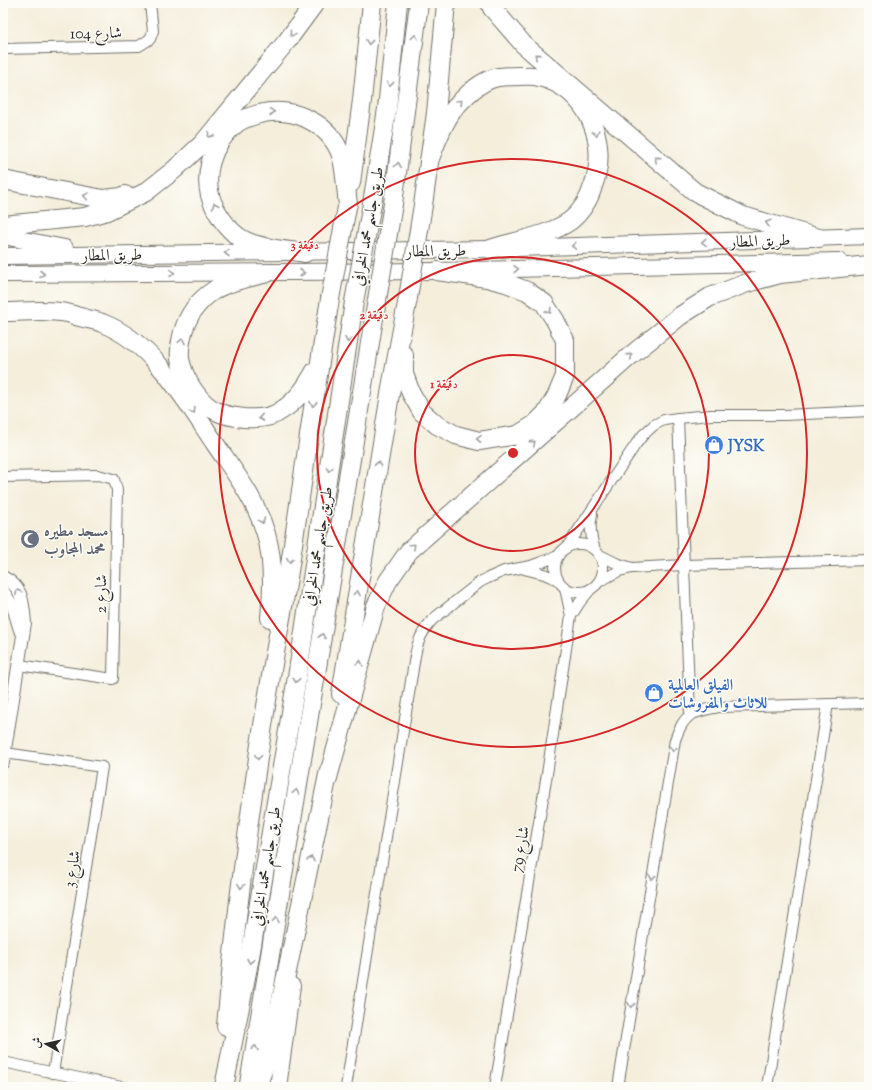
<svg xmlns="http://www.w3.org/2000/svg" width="872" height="1090" viewBox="0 0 872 1090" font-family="'Sorts Mill Goudy',Amiri,serif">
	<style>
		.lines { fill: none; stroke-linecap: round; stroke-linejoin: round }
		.minor-casing { stroke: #716f69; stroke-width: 12 }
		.tertiary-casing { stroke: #716f69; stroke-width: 14 }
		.primary-casing { stroke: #716f69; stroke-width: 18 }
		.trunk-casing { stroke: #716f69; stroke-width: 18 }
		.motorway-casing { stroke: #716f69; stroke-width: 20 }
		.minor { stroke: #fff; stroke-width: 10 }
		.tertiary { stroke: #fff; stroke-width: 12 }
		.primary { stroke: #fff; stroke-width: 16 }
		.trunk { stroke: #fff; stroke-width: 16 }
		.motorway { stroke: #fff; stroke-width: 18 }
		.motorway-bridge-casing { stroke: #716f69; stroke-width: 20; stroke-linecap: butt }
		.motorway-bridge { stroke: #fff; stroke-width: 18 }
		.oneway { stroke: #a0a0a0 }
		.ring { fill: none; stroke: #d62828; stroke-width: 2 }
		.labels { text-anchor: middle; stroke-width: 3; stroke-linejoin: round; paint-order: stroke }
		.street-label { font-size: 16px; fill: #2b2b2b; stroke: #fdfcf7 }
		.shop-label { font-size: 16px; font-weight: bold; fill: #366cbe; stroke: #fdfcf7; text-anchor: start }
		.worship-label { font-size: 16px; font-weight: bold; fill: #5b616d; stroke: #fdfcf7; text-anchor: start }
		.centre { fill: #d62828; stroke: #fdfcf7; stroke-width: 2 }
		.ring-label { font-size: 12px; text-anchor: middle; font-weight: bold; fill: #d62828; stroke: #fdfcf7; stroke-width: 3; stroke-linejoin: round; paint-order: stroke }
	</style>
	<rect width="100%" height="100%" fill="#fdfcf7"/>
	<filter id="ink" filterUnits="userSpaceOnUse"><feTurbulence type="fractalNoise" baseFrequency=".025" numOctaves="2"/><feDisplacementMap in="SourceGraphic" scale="8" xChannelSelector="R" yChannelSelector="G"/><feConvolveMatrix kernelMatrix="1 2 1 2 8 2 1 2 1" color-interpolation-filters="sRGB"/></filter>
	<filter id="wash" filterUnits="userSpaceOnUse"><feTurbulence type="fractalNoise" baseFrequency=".012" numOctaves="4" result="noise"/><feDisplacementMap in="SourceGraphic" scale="16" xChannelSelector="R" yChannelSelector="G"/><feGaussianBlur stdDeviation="0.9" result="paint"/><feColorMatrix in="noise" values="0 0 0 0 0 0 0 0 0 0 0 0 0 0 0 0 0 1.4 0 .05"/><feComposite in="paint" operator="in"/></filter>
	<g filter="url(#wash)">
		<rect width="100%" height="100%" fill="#f4eedb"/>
	</g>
	<g filter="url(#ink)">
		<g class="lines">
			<g class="minor-casing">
				<g id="minor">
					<path d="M3 49 139 46 150 39 153 31 150 3"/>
					<path d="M678 418 690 714"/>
					<path d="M3 477 98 475 114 479 117 490 113 679 19 665"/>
					<path d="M592 514C589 526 591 538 595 550"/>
					<circle cx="579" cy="568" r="24"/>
					<path d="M567 547 636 444 643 435 654 425 664 420 678 418 711 415H785L869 411"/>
					<path d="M600 555 616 563 632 568"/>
					<path d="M524 569 544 574 558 580"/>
					<path d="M600 581 619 571 632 568 684 565 869 560"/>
					<path d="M571 616 580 602 590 590"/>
					<path d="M5 753 102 767 53 1073"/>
					<path d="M3 1062 122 1087"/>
					<path d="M346 1087 415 656C417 642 422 631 432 620L480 582 488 578 504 571 531 566 558 556"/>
					<path d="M495 1087 547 774 571 616 565 588"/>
					<path d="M618 1087 675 740C684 713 692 712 719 707L869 703"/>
					<path d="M767 1087 828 704"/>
				</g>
			</g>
			<g class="tertiary-casing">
				<g id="tertiary">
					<path d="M3 577C23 587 23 602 25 623L3 762"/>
					<path d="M3 591 13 607 20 630"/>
				</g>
			</g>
			<g class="primary-casing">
				<path id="primary" d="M278 1087 292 986"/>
			</g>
			<g class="trunk-casing">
				<g id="trunk">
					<path d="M3 236 65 248"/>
					<path d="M3 256 490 249 869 236"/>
					<path d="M3 274 437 271 839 261"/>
				</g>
			</g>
			<g class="motorway-casing">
				<g id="motorway">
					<path d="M490 3 492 8 524 45 695 192 743 216 819 238"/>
					<path d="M429 161C436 144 442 124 454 109 464 97 478 83 494 78 502 76 513 76 521 76 527 76 533 75 539 77 587 88 610 142 593 186 589 200 581 212 570 221 548 236 516 241 490 249"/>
					<path d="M3 180 103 199 122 197 125 195"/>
					<path d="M351 183 362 100 372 3"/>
					<path d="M372 204 387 109 398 3"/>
					<path d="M393 204 419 3"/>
					<path d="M423 205 436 113 446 3"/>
					<path d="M3 225 85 217 107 211 146 192 174 170 203 143 287 41 315 3"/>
					<path d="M305 253C286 250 265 249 248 242 233 236 222 221 215 208 200 179 211 143 237 123 243 119 252 116 259 114 292 106 329 122 341 155 345 167 346 190 348 204"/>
					<path d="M267 273C252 277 225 282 213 291 198 301 188 315 183 332 181 340 179 350 180 359 184 379 199 404 218 412 226 416 235 417 244 418 257 419 272 418 282 410 297 401 307 386 315 371"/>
					<path d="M3 312C24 312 46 309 67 313 72 314 78 317 84 318 90 320 96 320 102 323 154 343 186 401 216 445 235 473 256 500 266 534 274 562 273 590 270 618"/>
					<path d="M404 355V374L411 393 422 412 437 425 456 435 479 441 518 435 534 425 547 412 557 395 565 376V340L555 320 544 303 527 291 506 283 487 278 437 271"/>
					<path d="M341 694 392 382 408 298"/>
					<path d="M327 781 376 606 388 581 409 551 630 356 680 316 710 297 747 283 780 274 869 265"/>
					<path d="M226 1026C235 924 248 821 264 719 271 674 279 629 287 584 302 489 314 394 330 299"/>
					<path d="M249 1084 377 300"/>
					<path d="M224 1087 250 957 298 671 354 302"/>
					<path d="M257 1087 271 1048 329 770"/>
				</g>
			</g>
			<use href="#minor" class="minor"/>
			<use href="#tertiary" class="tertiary"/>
			<use href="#primary" class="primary"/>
			<use href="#trunk" class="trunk"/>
			<use href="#motorway" class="motorway"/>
			<g class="motorway-bridge-casing">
				<g id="motorway-bridge">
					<path d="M408 298 423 205"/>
					<path d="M330 299 347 207"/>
					<path d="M377 300 393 204"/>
					<path d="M354 302 372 204"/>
				</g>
			</g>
			<use href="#motorway-bridge" class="motorway-bridge"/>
		</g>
		<defs><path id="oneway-chevron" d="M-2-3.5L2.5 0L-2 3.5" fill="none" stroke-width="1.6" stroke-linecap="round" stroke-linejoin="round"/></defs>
		<g class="oneway">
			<use href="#oneway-chevron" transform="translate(292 34) rotate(127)"/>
			<use href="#oneway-chevron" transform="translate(415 37) rotate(-83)"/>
			<use href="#oneway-chevron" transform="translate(369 42) rotate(96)"/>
			<use href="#oneway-chevron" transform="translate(537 56) rotate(-139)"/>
			<use href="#oneway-chevron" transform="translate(390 84) rotate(96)"/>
			<use href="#oneway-chevron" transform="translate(460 102) rotate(-46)"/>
			<use href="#oneway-chevron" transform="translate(272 112) rotate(-3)"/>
			<use href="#oneway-chevron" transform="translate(596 133) rotate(75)"/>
			<use href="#oneway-chevron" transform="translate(210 135) rotate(129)"/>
			<use href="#oneway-chevron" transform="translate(657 159) rotate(-139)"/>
			<use href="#oneway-chevron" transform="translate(398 165) rotate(-83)"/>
			<use href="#oneway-chevron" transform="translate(86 196) rotate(-170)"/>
			<use href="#oneway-chevron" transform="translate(215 205) rotate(-113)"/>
			<use href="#oneway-chevron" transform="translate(768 223) rotate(-164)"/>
			<use href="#oneway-chevron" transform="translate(704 242) rotate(178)"/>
			<use href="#oneway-chevron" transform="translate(574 246) rotate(178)"/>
			<use href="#oneway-chevron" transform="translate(227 253) rotate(180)"/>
			<use href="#oneway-chevron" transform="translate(516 269) rotate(-1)"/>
			<use href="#oneway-chevron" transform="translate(172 273)"/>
			<use href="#oneway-chevron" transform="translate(302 273)"/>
			<use href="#oneway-chevron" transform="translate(42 274)"/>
			<use href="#oneway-chevron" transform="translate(549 311) rotate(57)"/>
			<use href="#oneway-chevron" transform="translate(348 340) rotate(99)"/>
			<use href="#oneway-chevron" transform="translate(182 341) rotate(-80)"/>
			<use href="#oneway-chevron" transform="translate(630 356) rotate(-40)"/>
			<use href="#oneway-chevron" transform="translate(313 404) rotate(98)"/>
			<use href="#oneway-chevron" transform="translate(193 411) rotate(56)"/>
			<use href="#oneway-chevron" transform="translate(261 418) rotate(171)"/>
			<use href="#oneway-chevron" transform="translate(479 439) rotate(-177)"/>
			<use href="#oneway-chevron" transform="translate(533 443) rotate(-41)"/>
			<use href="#oneway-chevron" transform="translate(378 464) rotate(-80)"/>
			<use href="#oneway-chevron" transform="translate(329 469) rotate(99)"/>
			<use href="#oneway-chevron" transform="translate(262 521) rotate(70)"/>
			<use href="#oneway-chevron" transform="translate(413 546) rotate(-43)"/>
			<use href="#oneway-chevron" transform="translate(290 560) rotate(98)"/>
			<use href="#oneway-chevron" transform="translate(18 592) rotate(-119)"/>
			<use href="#oneway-chevron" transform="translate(357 593) rotate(-81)"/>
			<use href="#oneway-chevron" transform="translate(322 636) rotate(-81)"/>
			<use href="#oneway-chevron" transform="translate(360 663) rotate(-75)"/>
			<use href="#oneway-chevron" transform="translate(296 680) rotate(99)"/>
			<use href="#oneway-chevron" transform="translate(673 749) rotate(99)"/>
			<use href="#oneway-chevron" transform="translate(258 757) rotate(98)"/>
			<use href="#oneway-chevron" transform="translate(296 792) rotate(-81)"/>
			<use href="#oneway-chevron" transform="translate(311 859) rotate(-78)"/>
			<use href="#oneway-chevron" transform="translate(652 877) rotate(99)"/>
			<use href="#oneway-chevron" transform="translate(241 886) rotate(97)"/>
			<use href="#oneway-chevron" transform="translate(276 920) rotate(-81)"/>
			<use href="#oneway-chevron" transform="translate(250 961) rotate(101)"/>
			<use href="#oneway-chevron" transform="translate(631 1005) rotate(99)"/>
			<use href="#oneway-chevron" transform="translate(255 1048) rotate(-81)"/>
		</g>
	</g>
	<g class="ring">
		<circle cx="513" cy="453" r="98"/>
		<circle cx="513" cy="453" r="196"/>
		<circle cx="513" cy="453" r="294"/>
	</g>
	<defs>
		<g id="shop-disc" transform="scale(1)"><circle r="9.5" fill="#3f7fe0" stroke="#fdfcf7"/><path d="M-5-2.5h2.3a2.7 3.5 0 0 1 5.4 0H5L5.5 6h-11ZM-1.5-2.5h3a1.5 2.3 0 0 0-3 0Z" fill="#fff"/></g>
		<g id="mosque-disc" transform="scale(1)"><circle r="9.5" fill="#6b7280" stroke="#fdfcf7"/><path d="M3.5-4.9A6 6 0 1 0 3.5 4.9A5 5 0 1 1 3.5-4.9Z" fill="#fff"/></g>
	</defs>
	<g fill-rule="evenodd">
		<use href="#shop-disc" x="714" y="445"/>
		<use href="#mosque-disc" x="30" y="539"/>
		<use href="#shop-disc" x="654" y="693"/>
	</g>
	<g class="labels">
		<g class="street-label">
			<text transform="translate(96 32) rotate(-1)" y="6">شارع 104</text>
			<text transform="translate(367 226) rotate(-80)" y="6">طريق جاسم محمد الخرافي</text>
			<text transform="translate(760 240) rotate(-2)" y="6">طريق المطار</text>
			<text transform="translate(436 250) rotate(-1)" y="6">طريق المطار</text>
			<text transform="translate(112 254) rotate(-1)" y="6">طريق المطار</text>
			<text transform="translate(317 546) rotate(-81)" y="6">طريق جاسم محمد الخرافي</text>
			<text transform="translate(100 594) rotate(-89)" y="6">شارع 2</text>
			<text transform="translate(519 849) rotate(-80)" y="6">شارع 79</text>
			<text transform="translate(265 866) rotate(-81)" y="6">طريق جاسم محمد الخرافي</text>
			<text transform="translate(71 869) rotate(-81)" y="6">شارع 3</text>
		</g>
		<g class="shop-label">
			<text x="728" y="451">JYSK</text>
			<text x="668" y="690">الفيلق العالمية<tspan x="668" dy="18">للاثاث والمفروشات</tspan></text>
		</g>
		<g class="worship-label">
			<text x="44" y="536">مسجد مطيره<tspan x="44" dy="18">محمد المجاوب</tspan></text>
		</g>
	</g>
	<circle cx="513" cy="453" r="6" class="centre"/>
	<g class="ring-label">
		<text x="305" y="249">3 دقيقة</text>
		<text x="374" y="319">2 دقيقة</text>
		<text x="444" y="388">1 دقيقة</text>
	</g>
	<rect width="872" height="1090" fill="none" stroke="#fdfcf7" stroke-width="16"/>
	<g transform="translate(46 1044) rotate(278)" stroke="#fdfcf7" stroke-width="3" paint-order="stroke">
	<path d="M0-3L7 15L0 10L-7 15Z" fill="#2b2b2b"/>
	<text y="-6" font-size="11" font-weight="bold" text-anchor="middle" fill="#2b2b2b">ش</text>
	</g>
</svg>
